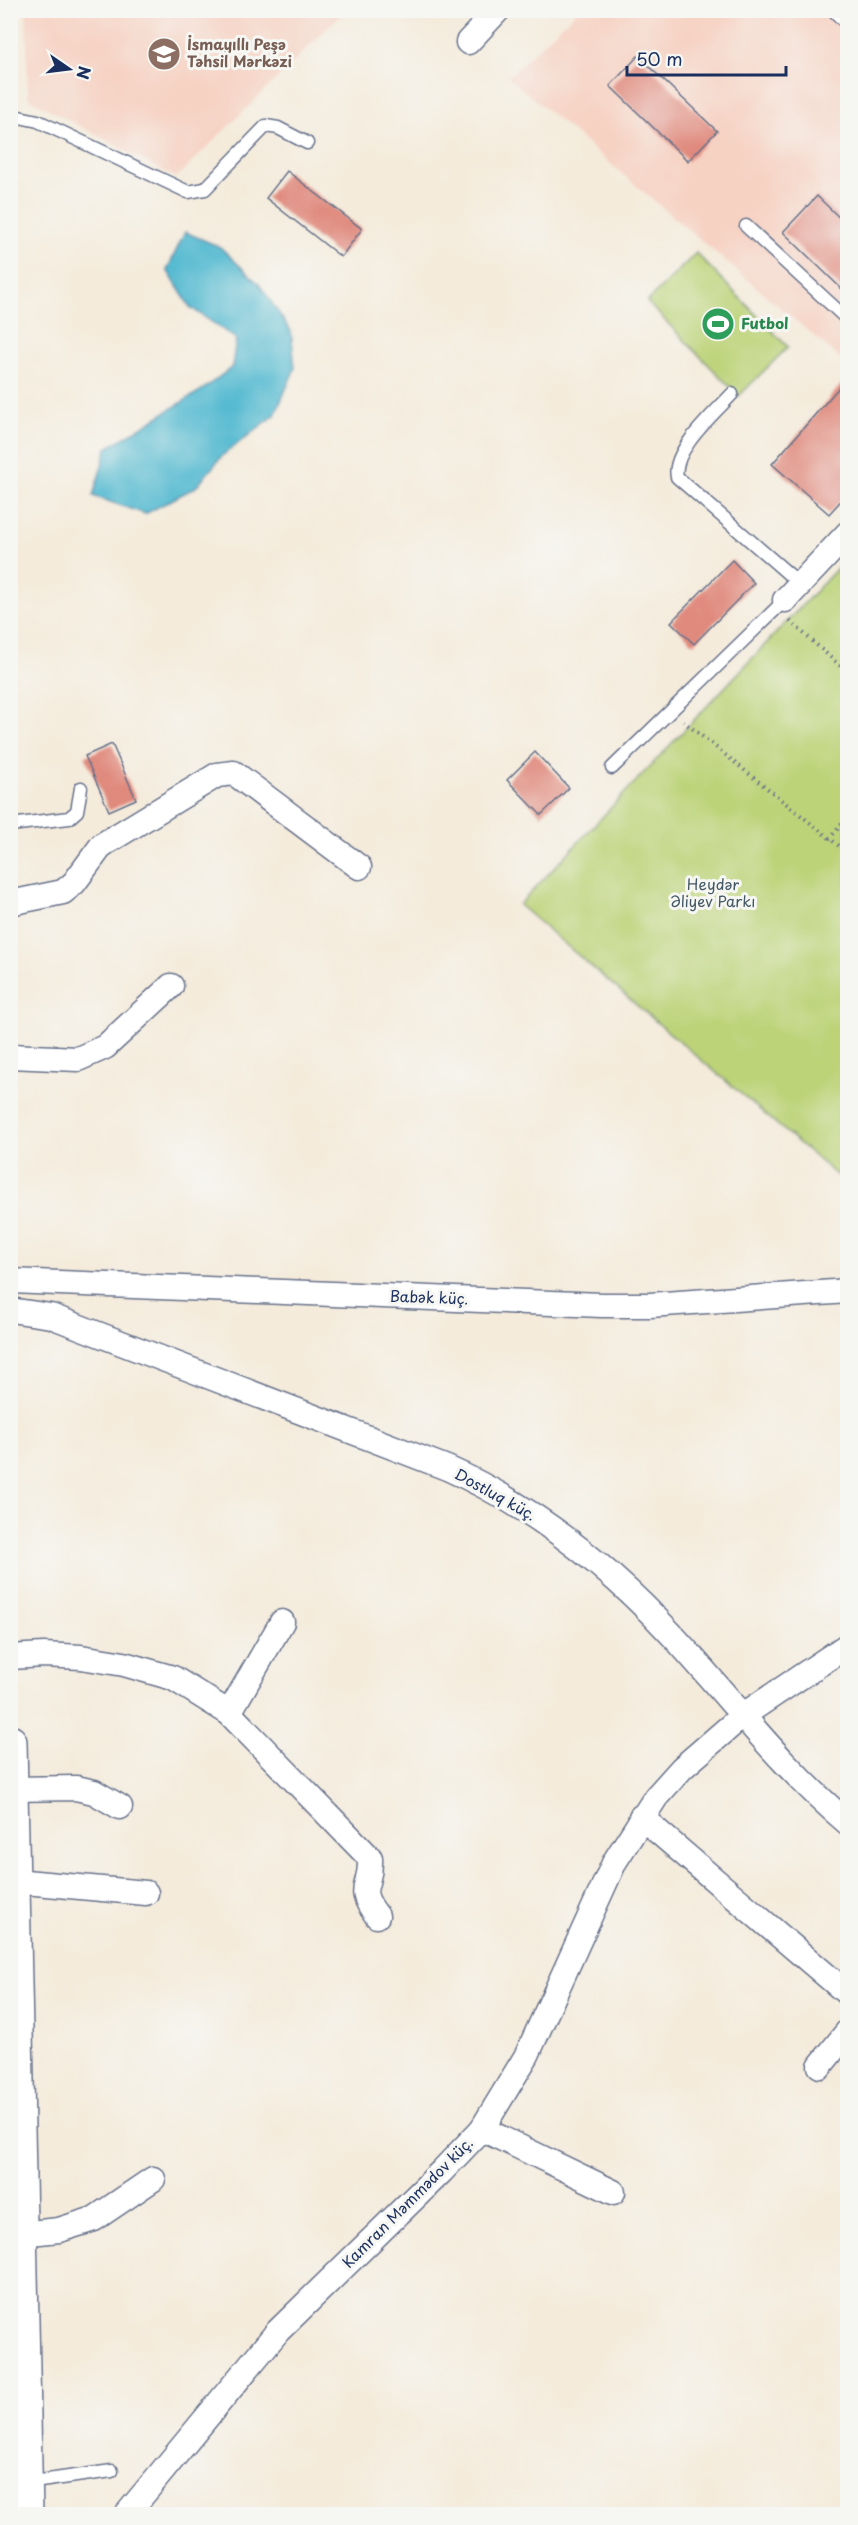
<svg xmlns="http://www.w3.org/2000/svg" width="858" height="2525" viewBox="0 0 858 2525" font-family="'Playpen Sans',sans-serif">
	<style>
		.built { fill: #f6d2c3 }
		.green { fill: #bcd378; stroke: #6c816b; stroke-width: 1.5 }
		.water { fill: #52b9d0; stroke: #367497; stroke-width: 1.5 }
		.building { fill: #e08a7e }
		.lines { fill: none; stroke-linecap: round; stroke-linejoin: round }
		.lane-casing { stroke: #67718a; stroke-width: 15 }
		.street-casing { stroke: #67718a; stroke-width: 27 }
		.primary-casing { stroke: #67718a; stroke-width: 36 }
		.path { stroke: #67718a; stroke-width: 4; stroke-dasharray: 1.5 4.5; stroke-linecap: butt }
		.lane { stroke: #fff; stroke-width: 12 }
		.street { stroke: #fff; stroke-width: 24 }
		.primary { stroke: #fff; stroke-width: 33 }
		.labels { text-anchor: middle; stroke-width: 6; stroke-linejoin: round; paint-order: stroke }
		.education-label { font-size: 15px; font-weight: bold; fill: #785e54; stroke: #f6f6f2; text-anchor: start }
		.leisure-label { font-size: 15px; font-weight: bold; fill: #27864d; stroke: #f6f6f2; text-anchor: start }
		.park-label { font-size: 15px; fill: #435864; stroke: #f6f6f2 }
		.street-label { font-size: 15px; fill: #1b2f5e; stroke: #f6f6f2 }
	</style>
	<rect width="100%" height="100%" fill="#f6f6f2"/>
	<filter id="ink" filterUnits="userSpaceOnUse"><feTurbulence type="fractalNoise" baseFrequency=".0167" numOctaves="2"/><feDisplacementMap in="SourceGraphic" scale="12" xChannelSelector="R" yChannelSelector="G"/><feConvolveMatrix kernelMatrix="1 2 1 2 8 2 1 2 1" color-interpolation-filters="sRGB"/></filter>
	<filter id="wash" filterUnits="userSpaceOnUse"><feTurbulence type="fractalNoise" baseFrequency=".008" numOctaves="4" result="noise"/><feDisplacementMap in="SourceGraphic" scale="24" xChannelSelector="R" yChannelSelector="G"/><feGaussianBlur stdDeviation="1.35" result="paint"/><feColorMatrix in="noise" values="0 0 0 0 0 0 0 0 0 0 0 0 0 0 0 0 0 1.4 0 .05"/><feComposite in="paint" operator="in"/></filter>
	<g filter="url(#wash)">
		<rect width="100%" height="100%" fill="#f4ebdb"/>
		<g class="built">
			<path d="M26 11V10L345 11 176 178 28 98Z"/>
			<path d="M577 11H847V364L508 77Z"/>
		</g>
		<g class="green">
			<path d="M696 253 788 347 739 396 647 302Z"/>
			<path d="M847 558V1184L519 905Z"/>
		</g>
		<path class="water" d="M185 232 220 247 259 284 291 331 295 368 275 415 223 455 196 487 145 514 93 496 107 448 202 390 232 367 236 339 190 307 167 270Z"/>
		<g id="blocks">
			<g class="building">
				<path d="M638 56 717 131 688 161 610 86Z"/>
				<path d="M287 171 362 229 341 257 266 198Z"/>
				<path d="M817 196 848 226V295L783 232Z"/>
				<path d="M848 377V493L829 514 772 464Z"/>
				<path d="M732 560 754 583 694 644 671 622Z"/>
				<path d="M112 744 136 799 109 811 85 756Z"/>
				<path d="M535 752 569 788 541 815 507 780Z"/>
			</g>
		</g>
	</g>
	<g filter="url(#ink)">
		<use href="#blocks" fill-opacity="0" stroke="#67718a" stroke-width="1.5"/>
		<g class="lines">
			<g class="lane-casing">
				<g id="lane">
					<path d="M833 10 848 25"/>
					<path d="M10 115 38 121 188 192 205 189 266 126 278 128 307 143"/>
					<path d="M746 226 848 320"/>
					<path d="M732 394C715 413 671 451 677 477L800 584"/>
					<path d="M612 768 785 600"/>
					<path d="M10 825 69 818 77 811 81 788"/>
					<path d="M26 2483 112 2471"/>
				</g>
			</g>
			<g class="street-casing">
				<g id="street">
					<path d="M468 42 498 10"/>
					<path d="M785 600 848 533"/>
					<path d="M10 903 63 892 74 883 102 845 217 775 234 773 359 867"/>
					<path d="M10 1056 78 1059 105 1047 171 986"/>
					<path d="M10 1281 602 1305H650L848 1291"/>
					<path d="M10 1310 51 1316 447 1468C535 1507 608 1566 673 1636 732 1700 780 1766 848 1823"/>
					<path d="M10 1657 44 1655 81 1657 124 1664 173 1678 229 1713 370 1858C372 1890 354 1885 377 1916"/>
					<path d="M229 1713 282 1622"/>
					<path d="M11 1789 76 1788 94 1792 120 1807"/>
					<path d="M641 1817 848 1994"/>
					<path d="M14 1881 146 1893"/>
					<path d="M820 2066 848 2031"/>
					<path d="M482 2129 613 2192"/>
					<path d="M20 2234 59 2230 94 2219 153 2179"/>
					<path d="M127 2514 278 2331 442 2171 482 2129 527 2055 615 1861 656 1797 682 1768 742 1716 848 1645"/>
				</g>
			</g>
			<g class="primary-casing">
				<path id="primary" d="M10 1742 26 2514"/>
			</g>
			<g class="path">
				<path d="M790 621 848 673"/>
				<path d="M683 721 848 853"/>
				<path d="M829 839 848 817"/>
			</g>
			<use href="#lane" class="lane"/>
			<use href="#street" class="street"/>
			<use href="#primary" class="primary"/>
		</g>
	</g>
	<defs>
		<g id="university-disc" transform="scale(1.725)"><circle r="9.5" fill="#8d6e63" stroke="#f6f6f2"/><path d="M0-5L7-2L0 1L-7-2ZM-4 1L0 2.5L4 1V4Q0 6-4 4Z" fill="#fff"/></g>
		<g id="stadium-disc" transform="scale(1.725)"><circle r="9.5" fill="#2e9e5b" stroke="#f6f6f2"/><path d="M0-5a6.5 5 0 1 0 0 10a6.5 5 0 1 0 0-10ZM-3.5-1.8h7v3.6h-7Z" fill="#fff"/></g>
	</defs>
	<g fill-rule="evenodd">
		<use href="#university-disc" x="164" y="54"/>
		<use href="#stadium-disc" x="718" y="324"/>
	</g>
	<g class="labels">
		<g class="education-label">
			<text x="187" y="50">İsmayıllı Peşə<tspan x="187" dy="17">Təhsil Mərkəzi</tspan></text>
		</g>
		<g class="leisure-label">
			<text x="741" y="329">Futbol</text>
		</g>
		<g class="park-label">
			<text x="713" y="890">Heydər<tspan x="713" dy="17">Əliyev Parkı</tspan></text>
		</g>
		<g class="street-label">
			<text transform="translate(429 1298) rotate(2)" y="5">Babək küç.</text>
			<text transform="translate(495 1495) rotate(29)" y="5">Dostluq küç.</text>
			<text transform="translate(408 2203) rotate(-45)" y="5">Kamran Məmmədov küç.</text>
		</g>
	</g>
	<rect width="858" height="2525" fill="none" stroke="#f6f6f2" stroke-width="36"/>
	<g transform="translate(69 69) rotate(104)" stroke="#f6f6f2" stroke-width="4.5" paint-order="stroke">
	<path d="M0-4.5L10 22L0 15L-10 22Z" fill="#1b2f5e"/>
	<text y="-9" font-size="16" font-weight="bold" text-anchor="middle" fill="#1b2f5e">N</text>
	</g>
	<path d="M627 66v9h159v-9" fill="none" stroke="#1b2f5e" stroke-width="3"/>
	<text x="636" y="66" font-size="18" fill="#1b2f5e" stroke="#f6f6f2" stroke-width="4.5" paint-order="stroke">50 m</text>
</svg>
